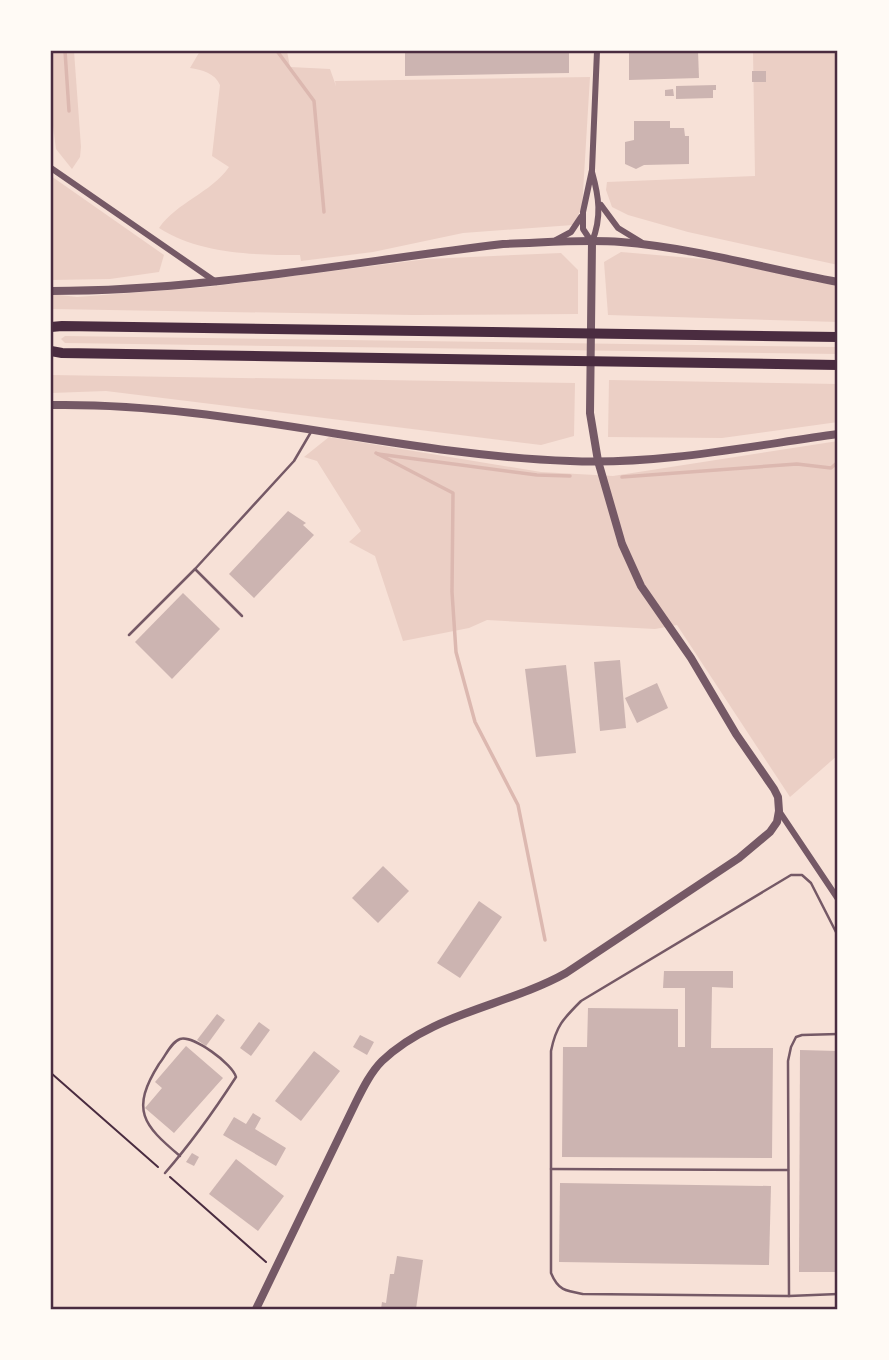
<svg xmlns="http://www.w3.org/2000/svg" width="889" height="1360" viewBox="0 0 889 1360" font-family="'DejaVu Sans',sans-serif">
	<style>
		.green { fill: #ebcfc5 }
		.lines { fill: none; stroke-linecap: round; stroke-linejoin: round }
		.stream { stroke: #dcb8b0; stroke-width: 3.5 }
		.building { fill: #ccb4b1 }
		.path { stroke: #4a2c40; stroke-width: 2 }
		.service { stroke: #755966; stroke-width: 2.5 }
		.minor { stroke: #755966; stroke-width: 6 }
		.tertiary { stroke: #755966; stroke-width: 8 }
		.motorway { stroke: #4a2c40; stroke-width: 10 }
		.neatline { fill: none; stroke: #4a2c40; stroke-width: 2.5 }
	</style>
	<rect width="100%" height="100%" fill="#f7e1d7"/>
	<g class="green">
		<path d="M51 51H74L81 147 80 157 72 169 56 149 51 111Z"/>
		<path d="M200 51H287L290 67 330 69 336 86 335 81 590 77 582 208 573 225 463 233 373 252 301 261 300 255C253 255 200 254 159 228 177 202 211 193 229 167L212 156 220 85C215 73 202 70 190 68Z"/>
		<path d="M753 51H838V265L688 232 628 215 612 207 606 190 607 182 755 176Z"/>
		<path d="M51 176 164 255 159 272 110 279 51 280Z"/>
		<path d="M621 252 715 260 838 286V322L608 315 604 262Z"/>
		<path d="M561 253 578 270V314L413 315 51 309V294L77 297 208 287 427 259Z"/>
		<path d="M65 336 838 347V354L65 343 61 339Z"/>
		<path d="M51 375 575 383 574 436 541 445 106 391 51 393Z"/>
		<path d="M609 380 838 384V422L722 438 608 437Z"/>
		<path d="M329 437 541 472 613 476 838 441V755L790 797 677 625 655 629 487 620 469 628 403 641 375 556 349 542 361 531 317 461 304 457Z"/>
	</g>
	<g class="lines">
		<g class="stream">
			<path d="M65 51 69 111"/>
			<path d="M277 51 314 101 324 212"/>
			<path d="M376 453 453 493 452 592 456 652 475 722 518 805 545 940"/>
			<path d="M378 454 537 475 570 476"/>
			<path d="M622 477 797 464 831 468 838 462"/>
		</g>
	</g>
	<g class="building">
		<path d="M405 51H569V73L405 76Z"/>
		<path d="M629 51H698L699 78 629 80Z"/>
		<rect x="752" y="71" width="14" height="11"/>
		<path d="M716 85V90H713V98L676 99V86Z"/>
		<path d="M673 89 674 96H665V90Z"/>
		<path d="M634 121H670V128H684L685 136H689V164L644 165 636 169 625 164V142L634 140Z"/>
		<path d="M288 511 306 523 303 525 314 535 254 598 229 574Z"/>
		<path d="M183 593 220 629 172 679 135 642Z"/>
		<path d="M620 660 626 728 600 731 594 662Z"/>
		<path d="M566 665 576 753 536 757 525 669Z"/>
		<path d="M657 683 668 708 637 723 625 698Z"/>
		<path d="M383 866 409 891 378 923 352 898Z"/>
		<path d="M479 901 502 917 460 978 437 963Z"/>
		<path d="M664 971H733V988L712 987 711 1048H773L772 1158 562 1157 563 1047H587L588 1008 678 1009V1047H685V988H663Z"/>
		<path d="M217 1014 225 1020 206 1046 197 1040Z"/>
		<path d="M259 1022 270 1030 251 1056 240 1048Z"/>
		<path d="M360 1035 374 1042 367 1055 353 1047Z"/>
		<path d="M186 1046 223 1078 174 1133 145 1108 162 1088 155 1082Z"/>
		<path d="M800 1050 838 1051V1272H799Z"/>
		<path d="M314 1051 340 1071 301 1121 275 1101Z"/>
		<path d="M253 1113 261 1118 255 1129 286 1148 276 1166 223 1135 234 1117 246 1124Z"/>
		<path d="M192 1153 199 1157 194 1166 186 1162Z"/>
		<path d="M236 1159 284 1196 258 1231 209 1194Z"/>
		<path d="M560 1183 771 1186 769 1265 559 1262Z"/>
		<path d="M397 1256 423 1260 416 1309H381L382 1302 386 1303 390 1274H394Z"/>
	</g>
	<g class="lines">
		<g class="path">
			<path d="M51 1073 158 1167"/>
			<path d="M170 1177 266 1262"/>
		</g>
		<g class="service">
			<path d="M195 569 242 616"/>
			<path d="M129 635 195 569 294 461 311 432"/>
			<path d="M838 936 811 883 802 875H791L581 1001C563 1019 556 1026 551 1051V1273C558 1290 565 1291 583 1294L789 1296 838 1294"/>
			<path d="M551 1169 788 1170"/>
			<path d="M165 1173C192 1142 214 1111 236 1077 233 1064 193 1035 180 1039 171 1042 165 1057 159 1064 130 1110 143 1125 180 1156"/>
			<path d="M789 1296 788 1061 791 1047 796 1037 802 1035 838 1034"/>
		</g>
		<g class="minor">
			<path d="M51 168 216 282"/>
			<path d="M601 205 618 228 641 242"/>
			<path d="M556 240 571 232 581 217"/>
			<path d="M591 241 583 229V212L592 170 597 51"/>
			<path d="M592 242C602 217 599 197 592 172"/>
			<path d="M779 811 838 899"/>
		</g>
		<g class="tertiary">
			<path d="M51 291C203 291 352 262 503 244 542 243 582 239 621 242 695 248 766 269 838 282"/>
			<path d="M51 405C226 402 396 455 570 461 660 465 750 446 838 434"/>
			<path d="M256 1309 356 1102C363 1088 371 1072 382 1061 432 1013 507 1006 566 973L739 858 770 832 777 822 779 811 778 797 774 789 736 734 691 658 641 586 622 544 598 461 590 413 592 242"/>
		</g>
		<g class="motorway">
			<path d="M51 327 62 326 838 337"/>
			<path d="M51 351 62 353 838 365"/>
		</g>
	</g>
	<rect width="889" height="1360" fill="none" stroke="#fffaf5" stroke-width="105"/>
	<rect x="52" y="52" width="784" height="1256" class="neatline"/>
</svg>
